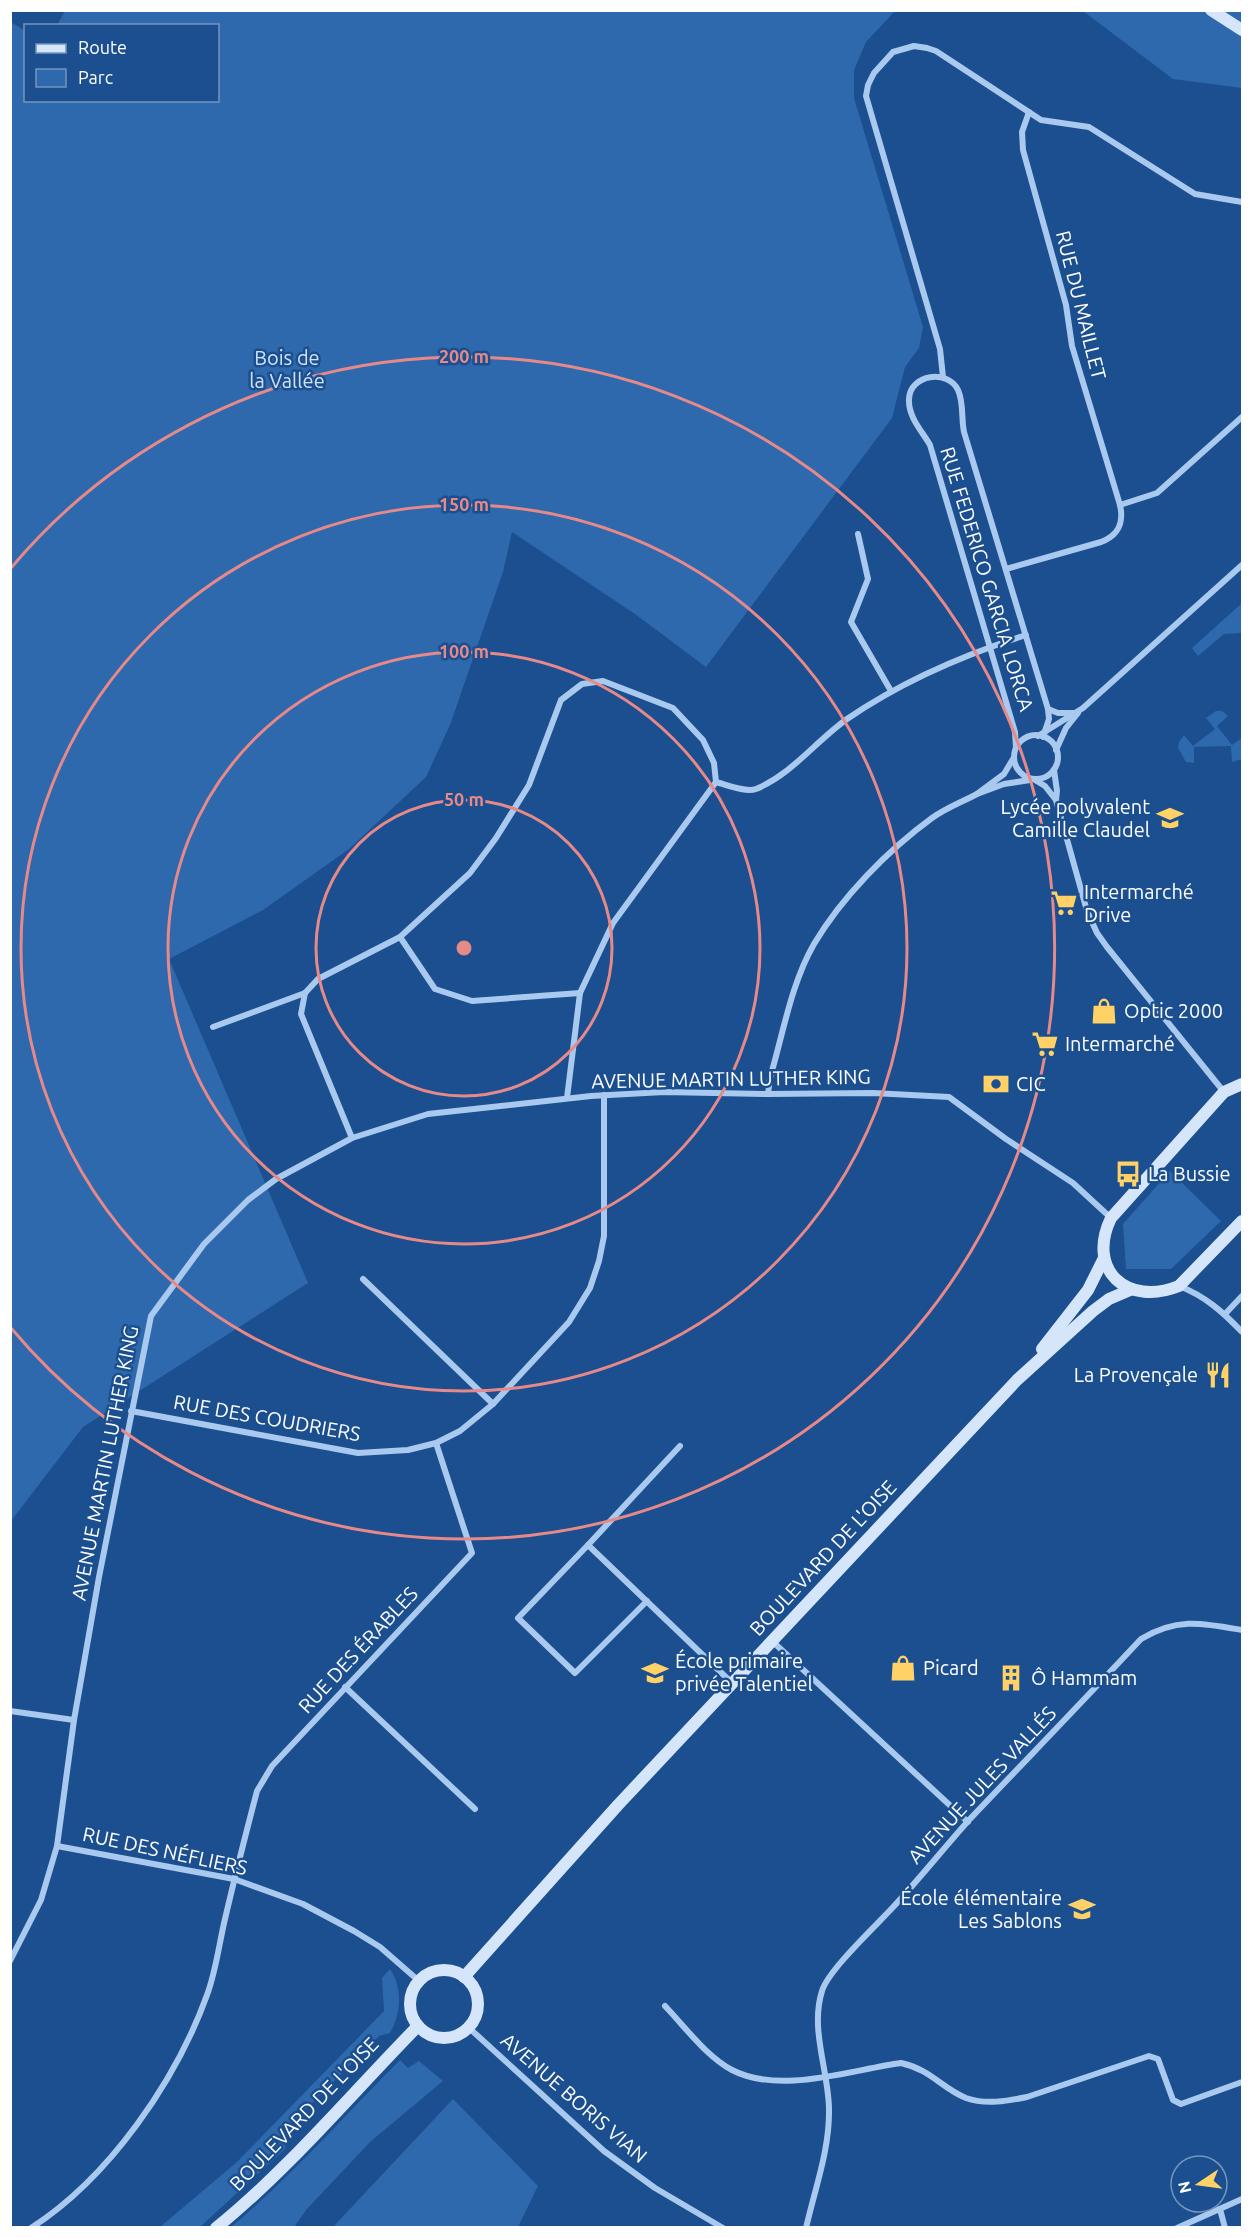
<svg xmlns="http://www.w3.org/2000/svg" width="1253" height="2238" viewBox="0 0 1253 2238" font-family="Ubuntu,sans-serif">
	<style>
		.green { fill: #2e69ad }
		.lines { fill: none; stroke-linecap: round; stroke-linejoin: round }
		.street { stroke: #a9c9ee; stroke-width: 6 }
		.secondary { stroke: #d6e6fa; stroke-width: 12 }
		.ring { fill: none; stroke: #e88989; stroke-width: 3 }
		.labels { text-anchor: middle; stroke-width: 5; stroke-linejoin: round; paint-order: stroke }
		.street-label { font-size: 20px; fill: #fff; stroke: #1b4f8f }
		.park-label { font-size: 20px; fill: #cfe3fa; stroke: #1b4f8f }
		.poi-label { font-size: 20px; fill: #fff; stroke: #1b4f8f; text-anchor: start }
		.centre { fill: #e88989; stroke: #1b4f8f; stroke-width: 3 }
		.ring-label { font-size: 18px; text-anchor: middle; font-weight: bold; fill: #e88989; stroke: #1b4f8f; stroke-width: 5; stroke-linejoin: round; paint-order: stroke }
	</style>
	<rect width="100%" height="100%" fill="#1b4f8f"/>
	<g class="green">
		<path d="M65 11H895L866 42 854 70V98L923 327 919 348 905 367 892 418 706 667 635 614 512 532 503 572 450 725 426 777 349 849 263 910 169 959 308 1283 83 1427 11 1521V22L25 31 26 100H218V26L57 25Z"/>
		<path d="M1083 11H1242V88L1173 79Z"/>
		<path d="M1242 603V633L1224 634 1198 656 1192 648Z"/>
		<path d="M1216 711H1222L1228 716 1217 726 1232 745 1242 738V759L1232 762 1231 746 1194 747V763L1186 762 1178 748 1179 742 1184 735 1193 746 1215 729 1206 718Z"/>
		<path d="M1170 1171 1221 1221 1171 1269H1126L1123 1224Z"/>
		<path d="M390 1969C403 1988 401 2014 390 2033L379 2036 287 2128 285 2149 200 2227H160L237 2162 384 2011 382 1978Z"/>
		<path d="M400 2060 408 2068 419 2061 443 2081 370 2142 307 2209 294 2227H231C292 2176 344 2116 400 2060Z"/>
		<path d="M453 2099 538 2186 518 2227H333Z"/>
	</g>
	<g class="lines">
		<g class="street">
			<path d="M943 377 940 349 866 96 868 85 874 73 893 52 914 46 927 48 936 51 1041 120 1089 127 1195 194 1242 202"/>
			<path d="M1120 505 1157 493 1242 417"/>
			<path d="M858 534 868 579 851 622 891 691"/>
			<path d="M1006 569 1101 542C1119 535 1124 523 1120 505L1072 346 1066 305 1023 150 1022 132 1029 112"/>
			<path d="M1048 709 1058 713H1073"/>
			<circle cx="1036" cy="757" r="22"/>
			<path d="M1038 736 1083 708 1242 565"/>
			<path d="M1016 747 1015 732 930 445C922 431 908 417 909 399 910 374 948 369 958 390 964 403 961 418 964 432L1048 709 1049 719 1043 737"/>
			<path d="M1056 750 1066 728 1078 713"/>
			<path d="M1013 759 1004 774 977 794 1004 784 1030 780"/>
			<path d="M1054 770 1057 791 1056 800 1087 911 1097 933 1107 947 1224 1092"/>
			<path d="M1035 780 1045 786 1056 800"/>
			<path d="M400 937 435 989 472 1001 580 993"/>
			<path d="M213 1027 305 993"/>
			<path d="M768 1094 770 1078C783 1034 791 984 814 944 842 897 888 850 932 818 946 808 962 802 977 794"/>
			<path d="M567 1098 580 993 613 923 716 782C727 785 746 793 756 789 792 774 816 741 847 719 901 682 963 655 1026 635"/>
			<path d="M352 1138 301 1014 305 993 318 979 400 937 470 873 496 838 529 785 561 700 582 684 603 681 673 708 703 740 714 763 716 782"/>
			<path d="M363 1279 493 1404"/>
			<path d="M1179 1286C1205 1296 1223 1312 1242 1332"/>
			<path d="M1225 1314 1242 1296"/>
			<path d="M131 1411 358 1453 408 1450 436 1443 460 1431 493 1404 569 1322 590 1288 599 1261 604 1236V1095"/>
			<path d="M680 1446 588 1545 732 1683"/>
			<path d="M588 1545 518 1618 575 1673 647 1601"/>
			<path d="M772 1641 968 1822"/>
			<path d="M345 1687 475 1809"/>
			<path d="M10 1711 74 1720"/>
			<path d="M57 1846 234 1879 303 1904 354 1931 380 1947 419 1981"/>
			<path d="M10 1961 41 1900 57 1846 74 1720 99 1577 151 1316 204 1244 248 1200 276 1179 352 1138 428 1114 591 1096 664 1092 768 1094 873 1093 949 1097 1006 1139 1073 1183 1111 1218"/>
			<path d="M665 2006C686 2028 706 2056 732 2070 780 2095 850 2070 901 2063 932 2070 941 2088 966 2098 985 2105 1008 2101 1027 2097L1149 2056 1158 2059 1173 2100 1181 2104 1242 2082"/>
			<path d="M468 2027 604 2151 655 2188 723 2228"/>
			<path d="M1220 2209 1225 2228"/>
			<path d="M31 2228C109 2178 176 2081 207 1995 216 1971 219 1944 225 1919 235 1876 246 1833 257 1791L272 1766 472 1553 436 1443"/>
			<path d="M806 2228C815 2188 830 2149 829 2108 828 2069 810 2029 822 1991 828 1970 878 1924 895 1905 920 1878 944 1848 969 1820 1026 1760 1084 1700 1141 1639 1177 1617 1203 1623 1242 1630"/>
			<path d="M1177 2228 1242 2199"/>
		</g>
		<g class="secondary">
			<path d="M1211 10 1242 30"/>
			<path d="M1242 1084 1224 1092 1111 1218C1086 1270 1127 1307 1179 1286L1242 1221"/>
			<path d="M1042 1349 1088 1290 1104 1258"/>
			<circle cx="444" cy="2004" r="34"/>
			<path d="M464 1977 618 1805 1017 1380 1093 1311 1109 1299 1130 1290"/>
			<path d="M216 2228C290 2168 352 2093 418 2026"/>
		</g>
	</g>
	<g class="ring">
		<circle cx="464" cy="948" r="148"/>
		<circle cx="464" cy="948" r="296"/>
		<circle cx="464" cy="948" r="443"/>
		<path d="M11 568A591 591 0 1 1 11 1328"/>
	</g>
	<defs>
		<g id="school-bare" transform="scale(2.07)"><path d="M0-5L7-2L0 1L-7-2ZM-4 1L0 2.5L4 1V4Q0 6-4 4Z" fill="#ffd166" stroke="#1b4f8f" stroke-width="2.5" paint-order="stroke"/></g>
		<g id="supermarket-bare" transform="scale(2.07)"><path d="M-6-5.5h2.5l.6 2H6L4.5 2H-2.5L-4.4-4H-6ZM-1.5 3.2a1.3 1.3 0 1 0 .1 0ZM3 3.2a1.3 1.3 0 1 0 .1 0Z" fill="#ffd166" stroke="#1b4f8f" stroke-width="2.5" paint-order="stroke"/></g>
		<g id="shop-bare" transform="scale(2.07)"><path d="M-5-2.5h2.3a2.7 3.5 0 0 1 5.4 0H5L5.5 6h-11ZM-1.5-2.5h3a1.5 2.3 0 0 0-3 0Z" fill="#ffd166" stroke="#1b4f8f" stroke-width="2.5" paint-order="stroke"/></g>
		<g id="bank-bare" transform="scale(2.07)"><path d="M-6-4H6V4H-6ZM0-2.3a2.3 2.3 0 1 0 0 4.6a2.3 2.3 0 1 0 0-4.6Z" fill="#ffd166" stroke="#1b4f8f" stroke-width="2.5" paint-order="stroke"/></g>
		<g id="bus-bare" transform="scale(2.07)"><path d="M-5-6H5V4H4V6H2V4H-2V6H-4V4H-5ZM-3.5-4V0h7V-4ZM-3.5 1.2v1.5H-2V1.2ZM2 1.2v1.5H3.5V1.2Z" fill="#ffd166" stroke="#1b4f8f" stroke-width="2.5" paint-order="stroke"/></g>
		<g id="restaurant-bare" transform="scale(2.07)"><path d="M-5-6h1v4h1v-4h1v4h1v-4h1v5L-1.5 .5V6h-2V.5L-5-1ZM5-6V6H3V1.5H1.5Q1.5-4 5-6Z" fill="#ffd166" stroke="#1b4f8f" stroke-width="2.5" paint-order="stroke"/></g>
		<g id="building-bare" transform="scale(2.07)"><path d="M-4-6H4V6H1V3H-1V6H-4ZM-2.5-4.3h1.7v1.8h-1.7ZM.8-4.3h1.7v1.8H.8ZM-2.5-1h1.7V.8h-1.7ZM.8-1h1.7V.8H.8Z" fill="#ffd166" stroke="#1b4f8f" stroke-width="2.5" paint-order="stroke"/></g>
	</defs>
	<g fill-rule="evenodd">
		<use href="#school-bare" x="1170" y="818"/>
		<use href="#supermarket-bare" x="1064" y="903"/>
		<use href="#shop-bare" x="1104" y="1011"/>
		<use href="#supermarket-bare" x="1045" y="1044"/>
		<use href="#bank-bare" x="996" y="1084"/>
		<use href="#bus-bare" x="1128" y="1174"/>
		<use href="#restaurant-bare" x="1218" y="1375"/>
		<use href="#shop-bare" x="903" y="1668"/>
		<use href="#school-bare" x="655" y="1673"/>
		<use href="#building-bare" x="1011" y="1678"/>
		<use href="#school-bare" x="1082" y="1909"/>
	</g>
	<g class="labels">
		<g class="street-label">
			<text transform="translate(1081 305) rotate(76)" y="7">RUE DU MAILLET</text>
			<text transform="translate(987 579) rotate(73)" y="7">RUE FEDERICO GARCIA LORCA</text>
			<text transform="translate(731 1079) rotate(-1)" y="7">AVENUE MARTIN LUTHER KING</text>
			<text transform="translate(267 1418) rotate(10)" y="7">RUE DES COUDRIERS</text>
			<text transform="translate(105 1463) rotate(-79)" y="7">AVENUE MARTIN LUTHER KING</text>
			<text transform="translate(823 1558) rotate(-47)" y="7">BOULEVARD DE L'OISE</text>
			<text transform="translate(358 1650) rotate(-47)" y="7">RUE DES ÉRABLES</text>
			<text transform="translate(982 1785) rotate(-47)" y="7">AVENUE JULES VALLÉS</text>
			<text transform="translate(165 1851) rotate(12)" y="7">RUE DES NÉFLIERS</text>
			<text transform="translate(574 2098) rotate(41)" y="7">AVENUE BORIS VIAN</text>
			<text transform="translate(304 2114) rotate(-46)" y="7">BOULEVARD DE L'OISE</text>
		</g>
		<g class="park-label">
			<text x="287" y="365">Bois de<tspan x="287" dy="23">la Vallée</tspan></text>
		</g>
		<g class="poi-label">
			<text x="1150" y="814" text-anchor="end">Lycée polyvalent<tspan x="1150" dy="23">Camille Claudel</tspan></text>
			<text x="1084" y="899">Intermarché<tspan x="1084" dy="23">Drive</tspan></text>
			<text x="1124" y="1018">Optic 2000</text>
			<text x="1065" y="1051">Intermarché</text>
			<text x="1016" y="1091">CIC</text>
			<text x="1148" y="1181">La Bussie</text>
			<text x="1198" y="1382" text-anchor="end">La Provençale</text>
			<text x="675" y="1668">École primaire<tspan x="675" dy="23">privée Talentiel</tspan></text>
			<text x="923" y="1675">Picard</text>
			<text x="1031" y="1685">Ô Hammam</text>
			<text x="1062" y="1905" text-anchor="end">École élémentaire<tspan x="1062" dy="23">Les Sablons</tspan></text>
		</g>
	</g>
	<circle cx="464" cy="948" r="9" class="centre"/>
	<g class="ring-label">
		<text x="464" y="363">200 m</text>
		<text x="464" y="511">150 m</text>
		<text x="464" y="658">100 m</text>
		<text x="464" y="806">50 m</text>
	</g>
	<rect width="1253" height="2238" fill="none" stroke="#ffffff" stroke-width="24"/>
	<rect x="24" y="24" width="195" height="78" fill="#1b4f8f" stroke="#7695bc" stroke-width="1.5"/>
	<rect x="36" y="44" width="30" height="9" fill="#d6e6fa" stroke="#7695bc" stroke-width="1.5"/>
	<text x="78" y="54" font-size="18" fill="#ffffff">Route</text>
	<rect x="36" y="69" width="30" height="18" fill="#2e69ad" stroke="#7695bc" stroke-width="1.5"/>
	<text x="78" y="84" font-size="18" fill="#ffffff">Parc</text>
	<g transform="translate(1199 2184) rotate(257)"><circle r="28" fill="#1b4f8f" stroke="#7695bc" stroke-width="1.5"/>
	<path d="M0-4.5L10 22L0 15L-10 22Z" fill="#ffd166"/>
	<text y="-9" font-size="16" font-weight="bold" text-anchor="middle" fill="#ffffff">N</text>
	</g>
</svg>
